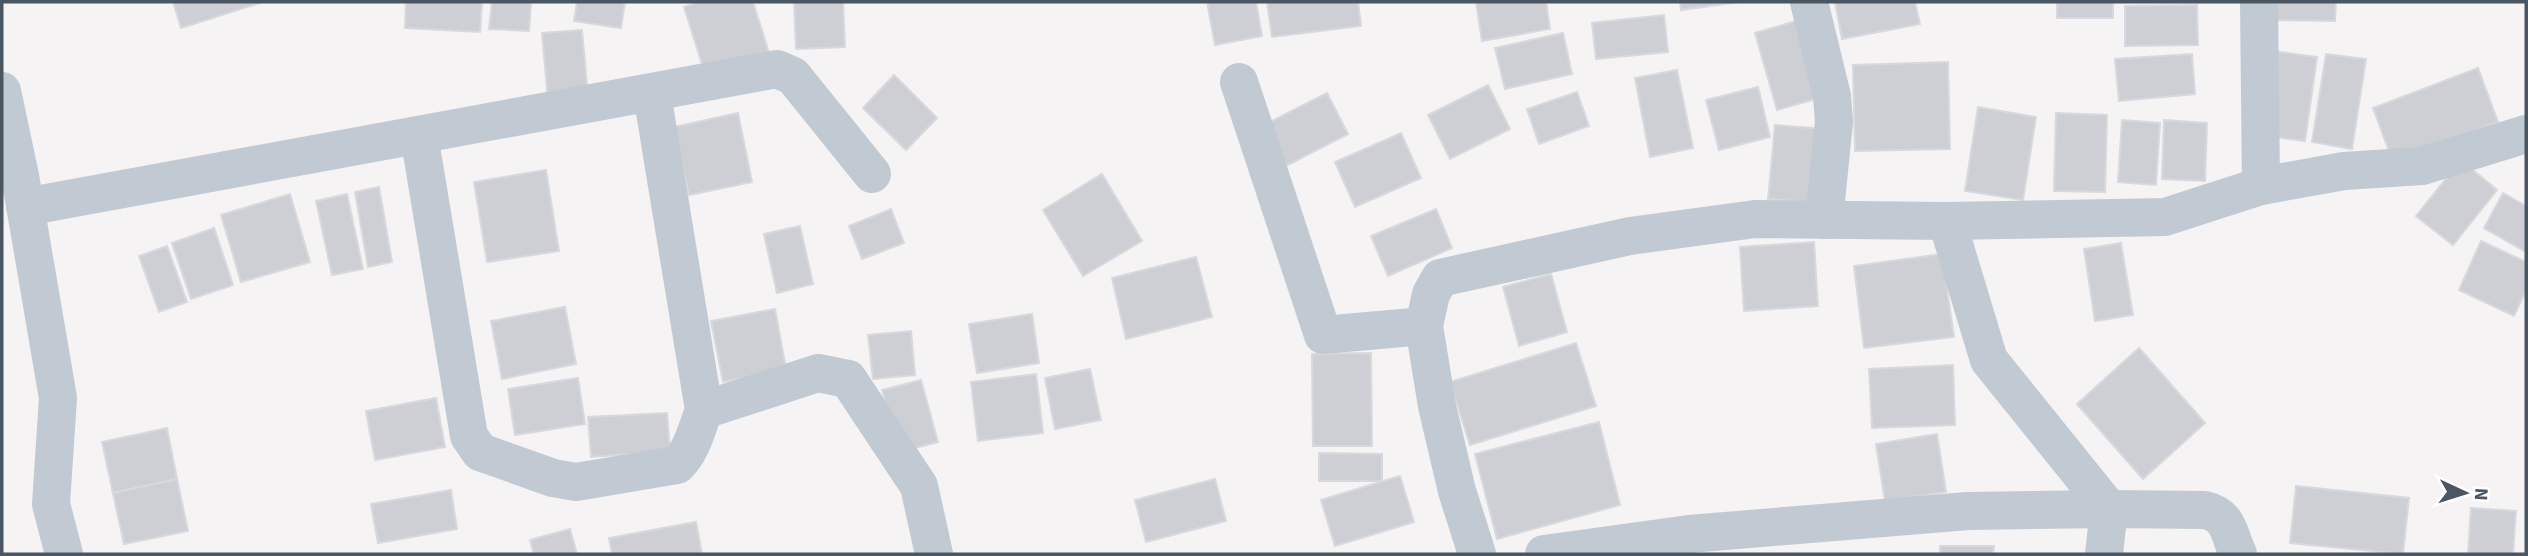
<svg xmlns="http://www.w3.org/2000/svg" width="2528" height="556" viewBox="0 0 2528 556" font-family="'Source Sans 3',sans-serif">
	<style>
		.building { fill: #cdcfd5; stroke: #d7d9de; stroke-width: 2 }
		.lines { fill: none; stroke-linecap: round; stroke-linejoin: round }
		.minor { stroke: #c1cad2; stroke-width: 38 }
	</style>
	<rect width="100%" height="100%" fill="#f5f3f3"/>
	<g class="building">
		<path d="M173 2H263L181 28Z"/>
		<path d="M406 2H482L480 32 405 28Z"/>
		<path d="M492 2H531L529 31 489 29Z"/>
		<path d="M577 2H625L621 28 574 21Z"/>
		<path d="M700 2H753L770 56 706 77 684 7Z"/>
		<path d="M794 2H843L845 47 796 49Z"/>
		<path d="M1207 2H1256L1262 36 1215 45Z"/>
		<path d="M1267 2H1358L1361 26 1272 37Z"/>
		<path d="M1476 2H1546L1550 29 1482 41Z"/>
		<path d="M1680 2H1739L1681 10Z"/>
		<path d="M1835 2H1915L1920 24 1842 39Z"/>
		<rect x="2057" y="2" width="56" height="16"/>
		<path d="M2271 2H2336L2335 21 2271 20Z"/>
		<path d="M2197 5 2198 45 2125 46V6Z"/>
		<path d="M1664 15 1668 52 1596 59 1592 23Z"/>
		<path d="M1803 19 1826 96 1777 110 1755 33Z"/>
		<path d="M582 30 588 96 548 100 542 33Z"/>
		<path d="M1563 33 1572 74 1505 89 1495 48Z"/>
		<path d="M2273 51 2317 57 2305 141 2261 135Z"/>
		<path d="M2192 54 2195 94 2119 101 2115 59Z"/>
		<path d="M2326 54 2366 59 2352 149 2312 142Z"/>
		<path d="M1948 62 1950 149 1855 151 1853 65Z"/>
		<path d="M2478 68 2498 122 2393 162 2373 108Z"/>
		<path d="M1677 70 1693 148 1650 157 1635 78Z"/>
		<path d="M894 75 937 118 906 150 863 108Z"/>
		<path d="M1488 85 1510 129 1450 159 1428 115Z"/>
		<path d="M1758 87 1770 137 1719 150 1706 100Z"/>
		<path d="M1577 92 1589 126 1539 144 1527 109Z"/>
		<path d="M1327 93 1348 134 1286 166 1266 124Z"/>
		<path d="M1978 107 2036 117 2023 200 1965 191Z"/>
		<path d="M738 113 752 182 689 195 674 127Z"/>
		<path d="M2056 113 2107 115 2105 192 2054 191Z"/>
		<path d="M2122 120 2160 123 2156 185 2118 182Z"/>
		<path d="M2164 120 2207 123 2205 181 2162 179Z"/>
		<path d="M1775 125 1824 129 1817 203 1768 199Z"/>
		<path d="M1401 133 1421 178 1355 207 1335 162Z"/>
		<path d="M2461 160 2497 190 2453 245 2416 216Z"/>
		<path d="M546 170 559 251 487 262 474 182Z"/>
		<path d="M1102 174 1142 241 1083 276 1043 210Z"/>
		<path d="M379 187 392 262 368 267 355 192Z"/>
		<path d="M2503 193 2526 206V252L2484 228Z"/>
		<path d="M290 194 310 262 241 282 221 215Z"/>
		<path d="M347 194 363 269 332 275 316 201Z"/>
		<path d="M891 209 904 243 862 259 849 226Z"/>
		<path d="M1436 209 1452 248 1388 276 1371 236Z"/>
		<path d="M800 226 813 284 777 293 764 234Z"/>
		<path d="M214 228 233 285 191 299 172 243Z"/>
		<path d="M2481 241 2526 262V290L2514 316 2459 290Z"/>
		<path d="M1814 242 1818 306 1744 311 1740 247Z"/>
		<path d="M2121 243 2133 315 2095 321 2084 249Z"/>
		<path d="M167 246 187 302 159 312 139 256Z"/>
		<path d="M1942 254 1954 337 1864 348 1854 266Z"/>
		<path d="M1196 257 1212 317 1126 339 1112 278Z"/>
		<path d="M1551 274 1567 332 1519 346 1503 287Z"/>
		<path d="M565 307 576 364 502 379 491 321Z"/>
		<path d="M775 309 786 369 723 382 711 321Z"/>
		<path d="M1032 314 1039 363 977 373 969 324Z"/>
		<path d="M911 331 915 375 873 379 868 335Z"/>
		<path d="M1576 343 1596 406 1470 445 1450 382Z"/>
		<path d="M2139 348 2205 423 2143 479 2077 404Z"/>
		<path d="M1371 353 1372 446H1313L1312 354Z"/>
		<path d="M1953 365 1955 425 1872 428 1869 369Z"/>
		<path d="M1090 369 1101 420 1055 429 1045 378Z"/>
		<path d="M1036 374 1043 433 978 441 971 382Z"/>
		<path d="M578 378 585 424 515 435 508 389Z"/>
		<path d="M921 380 938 442 899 452 882 390Z"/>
		<path d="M436 398 445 447 375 460 366 411Z"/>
		<path d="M667 413 670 451 591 457 588 417Z"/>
		<path d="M1599 422 1620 505 1497 539 1475 454Z"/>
		<path d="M167 428 177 479 113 493 102 442Z"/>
		<path d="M1937 434 1946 492 1885 501 1876 444Z"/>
		<path d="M1319 453 1382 454V481H1319Z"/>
		<path d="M1400 476 1414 522 1335 546 1321 500Z"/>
		<path d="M177 479 188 531 124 544 113 493Z"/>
		<path d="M1215 479 1226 521 1146 542 1135 500Z"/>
		<path d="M2296 486 2409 498 2403 554 2290 543Z"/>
		<path d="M451 490 457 529 378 543 371 504Z"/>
		<path d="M2471 508 2516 511 2513 554H2468Z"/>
		<path d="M696 522 702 554H612L609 538Z"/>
		<path d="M570 529 577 554H534L530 540Z"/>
		<path d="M1940 546H1994L1993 554H1940Z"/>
	</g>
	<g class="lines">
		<g class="minor">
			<path d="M1809 2 1832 96 1834 122 1824 220"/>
			<path d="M2259 2 2261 186"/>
			<path d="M1239 82 1323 335 1424 326"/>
			<path d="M2 91 20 176 58 398 51 504 64 554"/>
			<path d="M652 94 704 410"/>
			<path d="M419 135 469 436 480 452 553 478 576 482 677 465C692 451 697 428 704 410L818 373 848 379 919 486 934 554"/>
			<path d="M25 207 777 69 793 76 872 174"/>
			<path d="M1947 221 1989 360 2109 509 2104 554"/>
			<path d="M1477 554 1457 491 1437 406 1424 326 1431 294 1440 278 1630 236 1755 219 1947 221 2165 217 2261 186 2344 171 2422 166 2526 134"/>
			<path d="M1544 554 1689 534 1968 511 2109 509 2205 510C2230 516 2228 533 2238 554"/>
		</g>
	</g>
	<rect width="2528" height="556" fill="none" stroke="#4a5661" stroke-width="7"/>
	<g transform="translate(2465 493) rotate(94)" stroke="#ffffff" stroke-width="5" paint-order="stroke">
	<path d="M0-5L12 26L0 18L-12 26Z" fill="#4a5661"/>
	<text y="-10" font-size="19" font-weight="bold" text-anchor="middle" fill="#4a5661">N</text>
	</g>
</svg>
